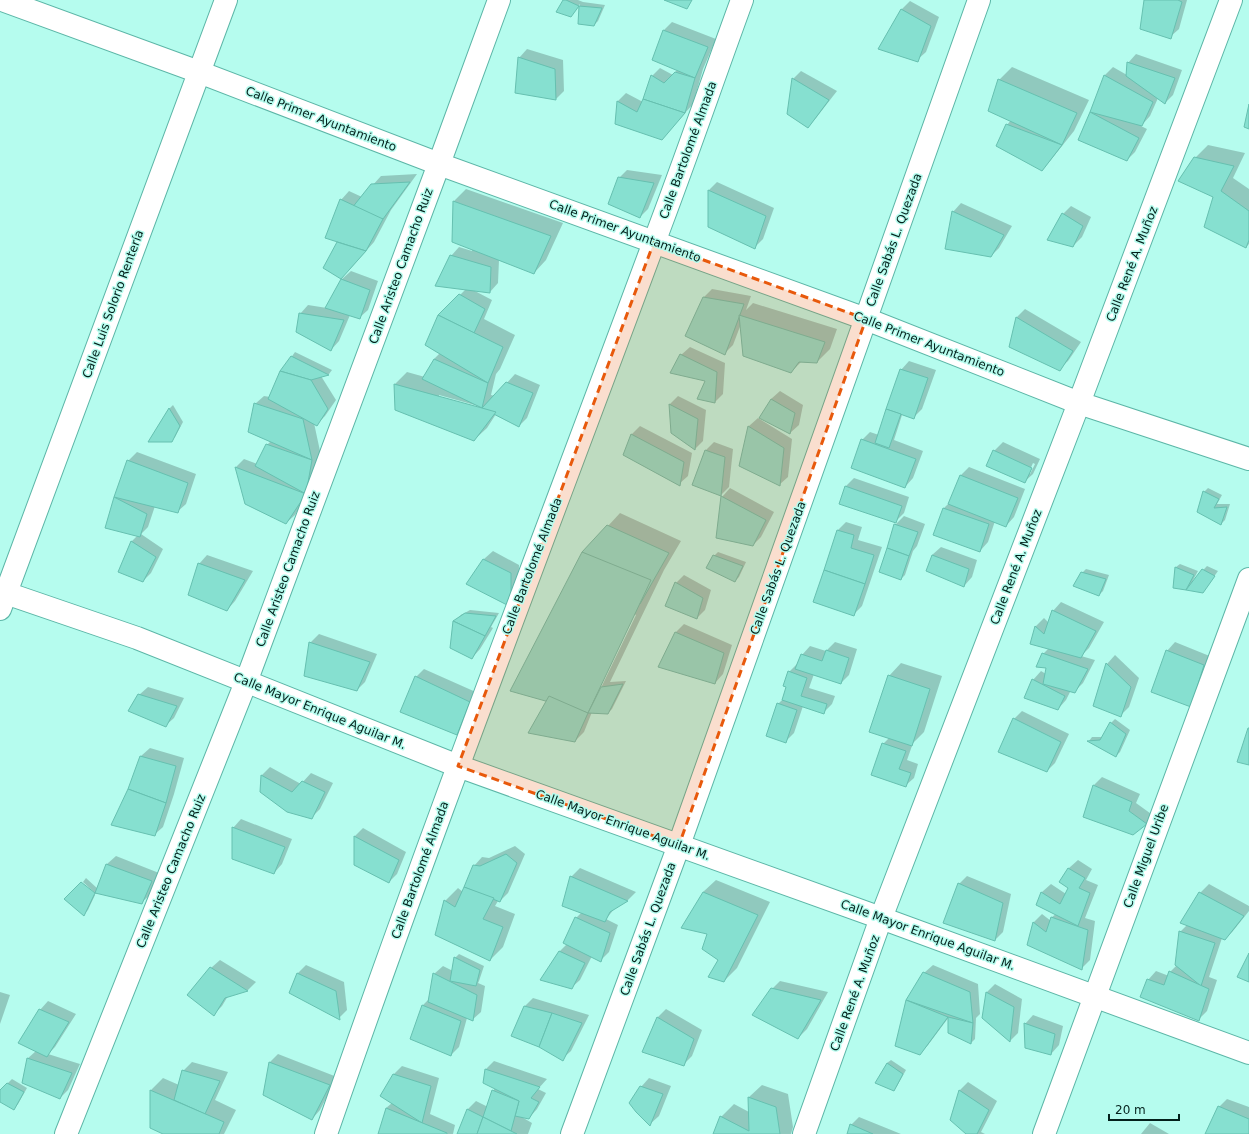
<svg xmlns="http://www.w3.org/2000/svg" width="1249" height="1134" viewBox="0 0 1249 1134" font-family="'DejaVu Sans',sans-serif">
	<style>
		.shadow { fill: #0003; fill-rule: evenodd }
		.building { fill: #86e0d0; stroke: #66c0b0 }
		.lines { fill: none; stroke-linecap: round; stroke-linejoin: round }
		.street-casing { stroke: #5cb6a7; stroke-width: 24 }
		.street { stroke: #fff; stroke-width: 22 }
		.marked { fill: #e8590c; fill-opacity: 0.2; stroke: #e8590c; stroke-width: 3; stroke-dasharray: 8 5; stroke-linejoin: round }
		.labels { text-anchor: middle; stroke-width: 3; stroke-linejoin: round; paint-order: stroke }
		.street-label { font-size: 12px; fill: #03201b; stroke: #b5fcee }
	</style>
	<rect width="100%" height="100%" fill="#b5fcee"/>
	<g class="shadow">
		<path d="M564 0H578L583 2 605 5 598 21 594 25 579 23 580 4 574 12Z"/>
		<path d="M1145 0H1187L1179 29 1170 37Z"/>
		<path d="M910 1 939 17 926 52 917 60 879 49 902 9Z"/>
		<path d="M672 22 716 39 703 69 693 104 662 139 616 123 618 101 626 93 643 102 652 76 660 68 673 75 677 70 664 30Z"/>
		<path d="M527 49 563 60 564 91 556 99 519 58Z"/>
		<path d="M1136 54 1182 70 1173 95 1165 103 1158 98 1150 116 1141 126 1147 129 1135 152 1127 160 1091 113 1105 75 1113 67 1127 75 1128 63Z"/>
		<path d="M1012 67 1089 100 1074 131 1050 161 1042 170 1007 125 1011 120 999 80Z"/>
		<path d="M801 71 837 91 816 118 808 127 793 79Z"/>
		<path d="M1208 145 1245 153 1233 178 1249 189V244L1246 247 1214 197 1195 158Z"/>
		<path d="M627 170 662 175 648 209 640 217 619 178Z"/>
		<path d="M417 174 391 210 374 242 350 269 324 268 339 242 341 200 349 191 362 197 381 176Z"/>
		<path d="M717 182 774 208 763 239 755 247 709 226V190Z"/>
		<path d="M466 189 563 223 546 260 534 273 499 260 498 283 490 292 473 290 492 300 484 319 515 335 500 369 496 374 491 395 495 396 515 374 540 385 527 418 519 426 496 414 487 428 474 440 395 384 407 372 425 377 434 359 440 353 439 316 466 289 451 256 459 247 472 251V249L454 201ZM439 395 482 407 485 410 439 397Z"/>
		<path d="M961 203 1012 226 999 248 991 256 953 212Z"/>
		<path d="M1071 206 1091 217 1082 237 1073 246 1063 214Z"/>
		<path d="M351 271 378 281 368 310 359 318 350 315 339 341 331 350 300 314 308 305 327 308 342 279Z"/>
		<path d="M712 289 751 296 746 310 753 303 837 329 830 349 817 362 802 361 791 372 741 324 733 345 725 353 703 298Z"/>
		<path d="M1025 309 1081 342 1068 361 1059 369 1010 347 1017 317Z"/>
		<path d="M690 347 725 363 723 394 715 402 707 380 681 355Z"/>
		<path d="M295 352 332 370 329 374 321 376 336 400 325 416 316 425 314 423 320 451 314 484 295 515 286 523 246 504 236 467 244 459 257 464 267 445 271 441 255 404 264 396 270 397 281 372Z"/>
		<path d="M909 361 936 370 922 409 914 417 888 411 902 415 894 440 923 451 913 478 905 487 862 440 870 432 879 435 901 370Z"/>
		<path d="M780 391 803 405 799 425 790 433 771 399Z"/>
		<path d="M678 396 706 410 703 441 695 449 672 433 670 404Z"/>
		<path d="M173 405 183 422 175 437 171 441H150L170 408Z"/>
		<path d="M758 418 792 439 788 477 779 485 741 465 749 426Z"/>
		<path d="M640 426 692 453 688 476 679 484 624 455 632 434Z"/>
		<path d="M714 442 733 449 729 487 721 495 706 450Z"/>
		<path d="M1003 442 1040 459 1033 474 1024 482 994 451ZM1033 463 1035 464 1030 474H1028Z"/>
		<path d="M137 452 196 474 186 504 177 512 155 506 148 527 141 534 163 549 151 573 143 581 131 542 138 535 115 497 128 461Z"/>
		<path d="M969 467 1025 489 1014 517 1006 526 995 521 988 542 980 551 943 509 950 502 960 476Z"/>
		<path d="M854 478 909 497 904 513 895 522 846 486Z"/>
		<path d="M730 488 774 512 761 537 753 545 722 497Z"/>
		<path d="M1208 488 1222 495 1217 504H1230L1225 520 1221 524 1204 492Z"/>
		<path d="M620 513 681 541 664 570 610 682 626 681 612 709 608 713 592 712 584 732 575 741 548 700 608 526ZM634 614 636 615 598 694H596Z"/>
		<path d="M904 516 925 524 917 546 913 551 905 575 901 579 895 525Z"/>
		<path d="M846 522 862 527 858 540 882 547 862 606 853 615 814 602 838 530Z"/>
		<path d="M941 547 977 560 972 577 964 586 932 555Z"/>
		<path d="M493 551 519 565 518 598 468 584 484 559Z"/>
		<path d="M718 552 746 562 739 577 735 581 714 556Z"/>
		<path d="M207 555 253 571 235 601 227 610 199 564Z"/>
		<path d="M1180 564 1198 571 1192 582 1207 566 1218 571 1203 592 1174 587 1176 567Z"/>
		<path d="M1086 569 1109 575 1103 591 1099 595 1082 573Z"/>
		<path d="M684 575 711 590 705 610 697 618 676 583Z"/>
		<path d="M1061 602 1104 622 1089 648 1081 656 1095 660 1083 683 1075 691 1071 690 1066 700 1058 709 1033 680 1041 671 1046 674 1047 667 1043 654 1049 648 1032 643 1036 626 1044 618 1049 623 1053 611Z"/>
		<path d="M470 610 499 613 491 627 493 628 480 649 472 658 454 622 462 614H463Z"/>
		<path d="M684 624 732 645 723 674 715 683 676 632Z"/>
		<path d="M319 634 377 654 365 682 357 690 310 643Z"/>
		<path d="M835 642 857 649 849 675 841 683 814 674 809 688 835 696 832 704 823 713 803 706 794 733 786 741 778 704 784 698 789 672 797 664 802 655 810 646 826 651Z"/>
		<path d="M1175 642 1212 657 1191 705 1167 651Z"/>
		<path d="M1115 655 1139 678 1129 707 1120 716 1094 705 1107 664Z"/>
		<path d="M901 663 942 676 924 732 913 743 907 760 918 764 914 778 905 786 883 744 889 738V676Z"/>
		<path d="M424 669 478 693 465 726 456 734 416 677Z"/>
		<path d="M148 687 184 698 174 718 165 726 139 695Z"/>
		<path d="M1022 711 1069 734 1055 763 1047 771 1014 719Z"/>
		<path d="M1115 719 1130 730 1120 752 1116 756 1089 741 1092 737H1103L1111 723Z"/>
		<path d="M150 748 184 758 174 794 163 827 154 835 129 790 141 756Z"/>
		<path d="M270 767 301 784 311 773 333 783 320 809 312 817 261 792 262 775Z"/>
		<path d="M1102 777 1140 794 1136 803 1154 816 1146 824 1094 785Z"/>
		<path d="M241 819 292 839 282 864 274 873 233 828Z"/>
		<path d="M363 828 406 852 397 874 389 882 355 865V836Z"/>
		<path d="M515 846 525 854 508 893 500 901H498L495 906 515 914 503 947 490 960 436 935 445 901 458 888 463 892 474 866 482 857 489 858Z"/>
		<path d="M116 856 159 873 150 895 141 903 97 893 96 894 83 882 86 878 98 889 107 864Z"/>
		<path d="M1078 860 1092 869 1086 880 1098 885 1085 918 1095 921 1090 960 1082 968 1028 944 1034 922 1042 914 1051 921 1052 917 1056 914 1037 904 1042 892 1051 884 1066 894 1069 888 1060 882 1069 868Z"/>
		<path d="M580 868 636 892 628 900 615 908 606 919 618 925 609 952 601 960 592 956 580 980 571 988 559 952 567 944 576 918 582 912 571 877Z"/>
		<path d="M967 876 1011 894 1003 932 995 940 959 884Z"/>
		<path d="M716 880 770 902 737 968 724 981 719 959 708 934 703 892Z"/>
		<path d="M81 883 95 895 88 910 84 914Z"/>
		<path d="M1209 884 1249 906V911L1233 931 1225 939 1222 938 1209 977 1217 980 1207 1011 1198 1020 1148 980 1156 971 1169 976 1170 972 1177 965 1180 932 1187 925 1200 893Z"/>
		<path d="M459 954 484 966 479 981 478 983 485 986 481 1012 472 1020 467 1018 459 1047 451 1055 423 1005 430 998 434 974 443 966 453 971 455 958Z"/>
		<path d="M220 960 256 982 248 990 228 996 222 1006 213 1015 211 968Z"/>
		<path d="M306 965 344 982 347 1010 339 1018 291 993 298 973Z"/>
		<path d="M933 965 978 984 980 1014 976 1018 975 1039 971 1043 949 1033V1017L928 1045 919 1054 907 1001 924 973Z"/>
		<path d="M780 981 828 992 807 1029 798 1038 772 989Z"/>
		<path d="M995 984 1022 999 1018 1033 1010 1041 983 1018 987 992Z"/>
		<path d="M0 992 10 995 0 1024Z"/>
		<path d="M533 998 589 1015 571 1051 562 1059 524 1007Z"/>
		<path d="M48 1001 76 1014 55 1047 48 1054 80 1064 68 1090 60 1098 27 1059 36 1051 40 1010Z"/>
		<path d="M666 1009 702 1030 692 1056 683 1065 643 1051 658 1017Z"/>
		<path d="M1033 1015 1063 1026 1059 1045 1051 1054 1025 1024Z"/>
		<path d="M278 1054 337 1077 320 1110 312 1119 270 1062Z"/>
		<path d="M891 1060 906 1070 897 1086 894 1090 887 1063Z"/>
		<path d="M494 1061 547 1079 538 1089 546 1093 537 1109 529 1118 520 1116 532 1123 528 1134H458L468 1109 476 1101 488 1107 493 1091 495 1088 486 1069Z"/>
		<path d="M192 1062 228 1072 215 1100 236 1110 224 1134H166L151 1127V1090L163 1078 179 1085 183 1071Z"/>
		<path d="M402 1066 439 1078 430 1114 455 1125 453 1134H379L386 1108 392 1103 381 1096 394 1074Z"/>
		<path d="M649 1078 671 1086 659 1116 650 1124 641 1087Z"/>
		<path d="M12 1079 27 1088 18 1104 14 1108 0 1101V1091Z"/>
		<path d="M968 1082 997 1101 981 1132 985 1134H968L951 1120 960 1090Z"/>
		<path d="M762 1085 788 1094 793 1127 791 1134H714L721 1117 734 1104 749 1112V1097Z"/>
		<path d="M1227 1099 1249 1107V1134H1206L1219 1107Z"/>
		<path d="M859 1117 901 1134H848L851 1125Z"/>
		<path d="M1150 1123 1169 1134H1141Z"/>
	</g>
	<g class="building">
		<path d="M563 0H566L579 6 571 17 556 12Z"/>
		<path d="M664 0H692L687 9Z"/>
		<path d="M1144 0H1178L1182 2 1171 39 1140 29Z"/>
		<path d="M579 6 602 8 594 26 578 24Z"/>
		<path d="M901 9 931 26 918 62 878 49Z"/>
		<path d="M663 30 708 47 695 78 652 60Z"/>
		<path d="M518 57 555 69 556 100 515 93Z"/>
		<path d="M1127 62 1175 78 1165 104 1126 76Z"/>
		<path d="M675 72 695 78 685 113 643 99 651 75 664 83Z"/>
		<path d="M1104 75 1153 102 1142 126 1090 112Z"/>
		<path d="M792 78 829 100 808 128 787 114Z"/>
		<path d="M998 79 1077 113 1062 145 988 111Z"/>
		<path d="M643 99 685 113 662 140 615 124 617 101 637 112Z"/>
		<path d="M1249 104V129L1244 127Z"/>
		<path d="M1090 112 1139 138 1127 161 1078 140Z"/>
		<path d="M1006 124 1062 145 1042 171 996 146Z"/>
		<path d="M1194 157 1234 166 1221 191 1249 211V240L1246 248 1204 227 1213 197 1178 181Z"/>
		<path d="M618 177 654 183 640 218 608 204Z"/>
		<path d="M410 182 383 219 348 213 371 184Z"/>
		<path d="M708 190 766 216 755 249 708 227Z"/>
		<path d="M340 199 383 219 366 251 325 238Z"/>
		<path d="M453 201 551 236 534 274 452 242Z"/>
		<path d="M952 211 1004 235 991 257 945 249Z"/>
		<path d="M1062 213 1083 226 1073 247 1047 240Z"/>
		<path d="M337 242 366 251 341 279 323 268Z"/>
		<path d="M450 255 491 267 490 293 435 286Z"/>
		<path d="M341 279 370 290 360 319 325 308Z"/>
		<path d="M459 294 485 309 474 333 438 315Z"/>
		<path d="M703 297 744 304 725 355 685 336Z"/>
		<path d="M299 313 344 320 331 351 296 332Z"/>
		<path d="M438 315 503 347 488 383 425 345Z"/>
		<path d="M739 315 825 342 817 363 799 362 791 373 743 356Z"/>
		<path d="M1016 317 1073 351 1060 371 1009 347Z"/>
		<path d="M680 354 717 372 715 403 697 399 705 381 670 373Z"/>
		<path d="M291 356 329 375 311 380 280 371Z"/>
		<path d="M434 359 488 383 482 408 422 379Z"/>
		<path d="M900 369 928 378 914 419 886 409Z"/>
		<path d="M280 371 311 380 328 409 317 426 268 399Z"/>
		<path d="M506 382 533 393 519 427 482 408Z"/>
		<path d="M394 384 482 408 496 412 474 441 395 410Z"/>
		<path d="M771 399 795 413 790 434 759 418Z"/>
		<path d="M254 403 303 419 312 460 248 432Z"/>
		<path d="M669 404 698 419 695 450 671 433Z"/>
		<path d="M169 408 180 426 172 442H148Z"/>
		<path d="M886 409 901 414 889 448 875 443Z"/>
		<path d="M748 426 784 448 780 486 739 466Z"/>
		<path d="M631 434 684 462 680 486 623 455Z"/>
		<path d="M861 439 916 459 905 488 851 468Z"/>
		<path d="M266 444 312 460 306 494 255 466Z"/>
		<path d="M705 450 725 457 721 496 692 485Z"/>
		<path d="M993 450 1032 468 1025 483 986 466Z"/>
		<path d="M127 460 188 483 178 513 114 497Z"/>
		<path d="M235 467 306 494 286 524 245 504Z"/>
		<path d="M960 475 1018 498 1006 527 948 504Z"/>
		<path d="M845 486 902 506 896 523 839 504Z"/>
		<path d="M1203 491 1219 499 1214 508 1227 507 1221 525 1197 512Z"/>
		<path d="M721 496 766 520 753 546 716 538Z"/>
		<path d="M114 497 147 514 140 537 105 528Z"/>
		<path d="M943 508 989 524 980 552 933 535Z"/>
		<path d="M894 524 918 532 909 556 887 548Z"/>
		<path d="M607 525 669 553 640 604 582 552Z"/>
		<path d="M837 530 854 535 851 548 874 555 865 584 824 570Z"/>
		<path d="M131 541 156 557 143 582 118 572Z"/>
		<path d="M887 548 909 556 901 580 879 572Z"/>
		<path d="M582 552 651 580 588 713 510 691Z"/>
		<path d="M713 555 743 566 735 582 706 568Z"/>
		<path d="M932 555 969 569 964 587 926 571Z"/>
		<path d="M483 559 511 573V607L466 584Z"/>
		<path d="M198 563 245 580 227 611 188 595Z"/>
		<path d="M1175 567 1194 575 1186 590 1173 588Z"/>
		<path d="M1202 569 1215 576 1203 593 1186 590Z"/>
		<path d="M824 570 865 584 854 616 813 602Z"/>
		<path d="M1081 572 1106 579 1099 596 1073 586Z"/>
		<path d="M675 582 703 598 697 619 665 606Z"/>
		<path d="M1052 610 1096 631 1081 658 1030 644 1035 626 1044 634Z"/>
		<path d="M465 613 496 616 485 636 453 621Z"/>
		<path d="M453 621 485 636 472 659 450 648Z"/>
		<path d="M675 632 724 653 715 684 658 667Z"/>
		<path d="M309 642 370 662 357 691 304 676Z"/>
		<path d="M826 650 849 658 841 684 795 669 801 654 822 661Z"/>
		<path d="M1166 650 1204 665 1191 707 1151 692Z"/>
		<path d="M1042 653 1088 669 1075 693 1043 684 1046 668 1036 667Z"/>
		<path d="M1106 663 1131 687 1121 717 1093 706Z"/>
		<path d="M788 671 807 678 801 696 827 704 824 714 782 700 786 687 783 686Z"/>
		<path d="M888 675 930 689 912 746 869 732Z"/>
		<path d="M415 676 470 702 457 735 400 712Z"/>
		<path d="M1032 679 1065 696 1058 710 1024 698Z"/>
		<path d="M623 684 608 714 588 713 601 687Z"/>
		<path d="M138 694 177 706 166 727 128 711Z"/>
		<path d="M549 696 588 713 575 742 528 733Z"/>
		<path d="M777 703 797 710 786 743 766 736Z"/>
		<path d="M1013 718 1061 742 1047 772 998 752Z"/>
		<path d="M1110 722 1126 734 1116 757 1087 741 1100 740Z"/>
		<path d="M1248 728H1249V765L1237 762Z"/>
		<path d="M882 743 906 751 899 769 911 773 906 787 871 775Z"/>
		<path d="M140 756 176 766 166 803 128 789Z"/>
		<path d="M261 775 292 792 302 781 325 792 312 819 287 812 260 792Z"/>
		<path d="M1093 785 1132 802 1129 811 1147 824 1133 835 1083 817Z"/>
		<path d="M128 789 166 803 155 836 111 825Z"/>
		<path d="M232 827 285 847 274 874 232 859Z"/>
		<path d="M354 836 399 860 389 883 354 865Z"/>
		<path d="M506 854 517 863 500 902 464 887 473 865 480 866Z"/>
		<path d="M106 864 152 881 142 904 95 893Z"/>
		<path d="M1068 868 1085 878 1079 888 1090 893 1078 926 1036 905 1041 892 1060 904 1068 888 1059 882Z"/>
		<path d="M570 876 628 901 610 912 605 922 562 906Z"/>
		<path d="M81 882 95 893 84 916 64 899Z"/>
		<path d="M958 883 1003 903 995 941 943 923Z"/>
		<path d="M464 887 494 898 483 919 503 927 490 961 435 935 444 900 455 907Z"/>
		<path d="M703 892 758 915 724 982 708 977 718 960 702 949 707 934 681 928Z"/>
		<path d="M1199 892 1244 916 1225 940 1180 923Z"/>
		<path d="M575 917 610 933 601 962 563 943Z"/>
		<path d="M1051 917 1088 930 1082 970 1027 945 1033 922 1046 932Z"/>
		<path d="M1179 931 1215 943 1201 986 1175 965Z"/>
		<path d="M559 951 585 963 572 989 540 980Z"/>
		<path d="M1249 953V982L1237 977Z"/>
		<path d="M454 957 480 970 476 986 450 981Z"/>
		<path d="M210 967 248 991 225 998 214 1016 187 995Z"/>
		<path d="M1169 971 1209 989 1199 1021 1140 997 1147 979 1164 985Z"/>
		<path d="M923 972 970 992 973 1023 906 1000Z"/>
		<path d="M297 973 336 991 340 1020 289 993Z"/>
		<path d="M433 973 477 995 473 1021 428 1002Z"/>
		<path d="M771 988 821 1000 798 1039 752 1015Z"/>
		<path d="M986 992 1014 1007 1010 1042 982 1018Z"/>
		<path d="M906 1000 948 1017 920 1055 895 1046Z"/>
		<path d="M422 1005 461 1021 451 1056 410 1039Z"/>
		<path d="M524 1006 552 1013 539 1047 511 1036Z"/>
		<path d="M39 1009 69 1022 47 1057 18 1043Z"/>
		<path d="M552 1013 582 1023 563 1061 539 1047Z"/>
		<path d="M657 1017 694 1039 684 1066 642 1052Z"/>
		<path d="M948 1017 973 1023 971 1044 948 1033Z"/>
		<path d="M1024 1023 1055 1034 1051 1055 1025 1048Z"/>
		<path d="M27 1058 72 1073 60 1099 22 1083Z"/>
		<path d="M269 1062 330 1085 312 1120 263 1095Z"/>
		<path d="M887 1063 903 1074 894 1091 875 1083Z"/>
		<path d="M485 1069 540 1087 531 1098 539 1102 529 1119 515 1116 519 1101 483 1083Z"/>
		<path d="M182 1070 220 1081 205 1114 174 1100Z"/>
		<path d="M393 1074 431 1086 422 1123 380 1096Z"/>
		<path d="M7 1083 24 1092 14 1110 0 1102V1090Z"/>
		<path d="M640 1086 663 1094 650 1126 636 1112 629 1103Z"/>
		<path d="M150 1090 224 1122 219 1134H163L150 1128Z"/>
		<path d="M492 1090 519 1101 511 1131 483 1117Z"/>
		<path d="M959 1090 989 1110 977 1134H966L950 1120Z"/>
		<path d="M748 1097 776 1107 780 1134H713L720 1116 749 1131Z"/>
		<path d="M1218 1106 1249 1119V1134H1205Z"/>
		<path d="M386 1108 447 1133V1134H378Z"/>
		<path d="M467 1109 483 1117 477 1134H457Z"/>
		<path d="M483 1117 517 1134H477Z"/>
		<path d="M850 1124 873 1134H847Z"/>
	</g>
	<g class="lines">
		<g class="street-casing">
			<g id="street">
				<path d="M2 0 199 72 439 164 866 319 1079 403 1249 459"/>
				<path d="M0 591 137 638 458 766 881 918 1249 1053"/>
				<path d="M0 609 226 0"/>
				<path d="M66 1134 246 682 439 164 499 0"/>
				<path d="M326 1134C429 836 543 541 653 245 684 164 712 82 742 0"/>
				<path d="M572 1134 679 845 979 0"/>
				<path d="M804 1134 881 918 1079 403 1231 0"/>
				<path d="M1044 1134 1249 579"/>
			</g>
		</g>
		<use href="#street" class="street"/>
	</g>
	<path class="marked" d="M654 242 866 319 679 845 458 766Z"/>
	<g class="labels">
		<g class="street-label">
			<text transform="translate(321 119) rotate(21)" y="4">Calle Primer Ayuntamiento</text>
			<text transform="translate(688 150) rotate(-70)" y="4">Calle Bartolomé Almada</text>
			<text transform="translate(625 231) rotate(20)" y="4">Calle Primer Ayuntamiento</text>
			<text transform="translate(894 240) rotate(-70)" y="4">Calle Sabás L. Quezada</text>
			<text transform="translate(1132 264) rotate(-69)" y="4">Calle René A. Muñoz</text>
			<text transform="translate(401 266) rotate(-70)" y="4">Calle Aristeo Camacho Ruiz</text>
			<text transform="translate(113 304) rotate(-70)" y="4">Calle Luis Solorio Rentería</text>
			<text transform="translate(929 344) rotate(21)" y="4">Calle Primer Ayuntamiento</text>
			<text transform="translate(532 566) rotate(-69)" y="4">Calle Bartolomé Almada</text>
			<text transform="translate(1016 567) rotate(-69)" y="4">Calle René A. Muñoz</text>
			<text transform="translate(778 568) rotate(-70)" y="4">Calle Sabás L. Quezada</text>
			<text transform="translate(288 569) rotate(-70)" y="4">Calle Aristeo Camacho Ruiz</text>
			<text transform="translate(320 711) rotate(22)" y="4">Calle Mayor Enrique Aguilar M.</text>
			<text transform="translate(623 825) rotate(20)" y="4">Calle Mayor Enrique Aguilar M.</text>
			<text transform="translate(1146 856) rotate(-70)" y="4">Calle Miguel Uribe</text>
			<text transform="translate(420 870) rotate(-70)" y="4">Calle Bartolomé Almada</text>
			<text transform="translate(171 871) rotate(-68)" y="4">Calle Aristeo Camacho Ruiz</text>
			<text transform="translate(648 929) rotate(-70)" y="4">Calle Sabás L. Quezada</text>
			<text transform="translate(928 935) rotate(20)" y="4">Calle Mayor Enrique Aguilar M.</text>
			<text transform="translate(855 993) rotate(-70)" y="4">Calle René A. Muñoz</text>
		</g>
	</g>
	<path d="M1109 1114v6h70v-6" fill="none" stroke="#03201b" stroke-width="2"/>
	<text x="1115" y="1114" font-size="12" fill="#03201b" stroke="#b5fcee" stroke-width="3" paint-order="stroke">20 m</text>
</svg>
